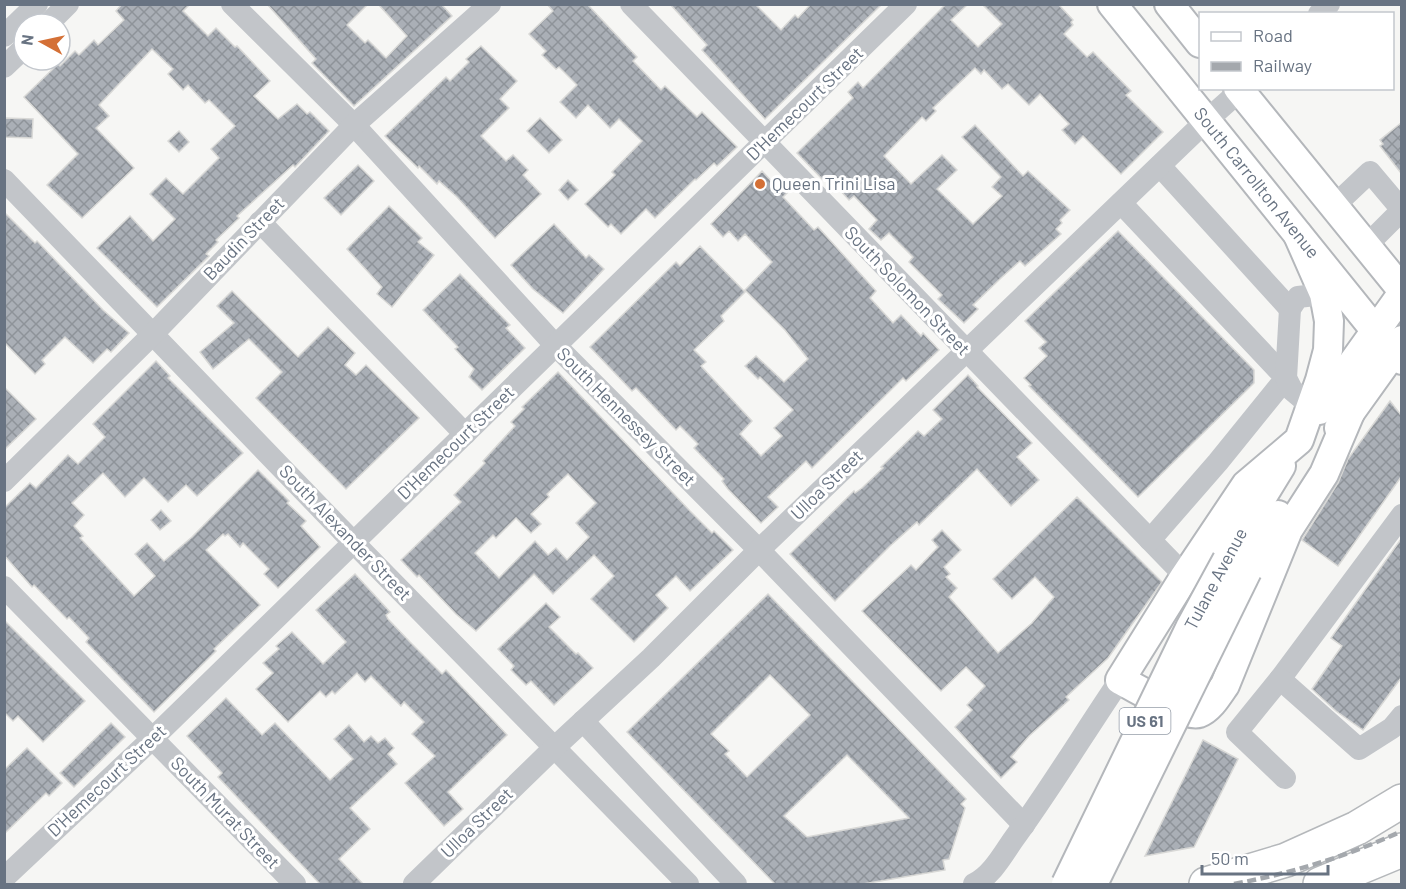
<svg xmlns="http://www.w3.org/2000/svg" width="1406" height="889" viewBox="0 0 1406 889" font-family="Barlow,sans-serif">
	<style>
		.building { fill: url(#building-cross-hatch); stroke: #d8d8d6; stroke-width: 1.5; fill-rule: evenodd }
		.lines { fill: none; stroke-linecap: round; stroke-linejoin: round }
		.major-casing { stroke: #b4b7bb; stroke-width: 32 }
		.highway-casing { stroke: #b5b8bb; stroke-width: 36 }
		.minor { stroke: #c2c5c9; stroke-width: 22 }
		.major { stroke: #fff; stroke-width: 28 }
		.highway { stroke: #fff; stroke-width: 33 }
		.rail { stroke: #a4a8ad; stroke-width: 4.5; stroke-dasharray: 9 4.5; stroke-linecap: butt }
		.major-bridge-casing { stroke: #b4b7bb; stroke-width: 32; stroke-linecap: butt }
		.major-bridge { stroke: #fff; stroke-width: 28 }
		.poi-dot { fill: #d47036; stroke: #fff; stroke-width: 2 }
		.labels { text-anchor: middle; stroke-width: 6; stroke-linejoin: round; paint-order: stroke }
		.shield { fill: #fff; stroke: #959da8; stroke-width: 1.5 }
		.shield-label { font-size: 16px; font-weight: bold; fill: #687382 }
		.street-label { font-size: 18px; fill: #687382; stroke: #fff }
		.poi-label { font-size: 18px; fill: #687382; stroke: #fff; text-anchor: start }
	</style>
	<defs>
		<pattern id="building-cross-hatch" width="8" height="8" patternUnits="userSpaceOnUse" patternTransform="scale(1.5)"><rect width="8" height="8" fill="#aaafb6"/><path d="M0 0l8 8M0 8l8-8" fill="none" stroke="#8e9399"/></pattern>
	</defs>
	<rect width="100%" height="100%" fill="#f6f6f4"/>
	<g class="building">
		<path d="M122 4H190L183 11 208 36 216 28 235 47 237 46 270 81 254 96 278 119 297 104 307 114 310 112 329 131 295 167 293 165 237 216 239 218 216 240 218 242 206 254 209 256 157 307 97 248 130 216 153 241 175 219 150 194 166 178 183 194 219 158 211 149 235 126 209 100 205 103 188 85 183 90 168 74 173 69 152 49 99 105 109 116 96 128 134 168 82 218 47 185 78 154 24 97 58 64 60 66 75 51 79 55 94 40 98 45 124 20 116 11Z"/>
		<path d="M267 4H368L347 25 365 43 368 40 386 58 407 36 378 4H441L452 16 354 106 312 63 316 59Z"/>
		<path d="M547 4H587L637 57 633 61 661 90 665 86 697 117 702 112 737 147 717 166 714 163 696 180 695 179 655 218 646 209 621 234 611 224 608 227 585 204 615 175 612 172 642 141 619 119 610 128 588 105 576 118 560 102 577 85 559 67 556 69 542 55 546 51 529 34 553 11Z"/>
		<path d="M670 4H755L781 30 795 15 798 18 811 4H882L765 119 702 50 707 45Z"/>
		<path d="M946 4H968L951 20 978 47 1002 24 982 4H1058L1073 20 1071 22 1073 25 1064 34 1087 57 1093 52 1131 91 1126 95 1163 132 1121 174 1083 136 1075 144 1062 130 1069 124 1040 94 1029 105 1008 84 1002 89 984 70 981 74 975 68 933 108 936 111 926 121 922 117 884 156 911 184 942 155 957 170 937 189 973 224 1002 196 992 187 1001 177 962 137 975 125 1023 176 1028 171 1070 210 1060 220 1062 223 1056 229 1061 234 1025 266 1020 261 1001 278 973 305 978 309 964 323 938 299 942 295 909 262 913 257 889 233 881 240 869 229 877 220 854 196 849 200 828 177 824 181 797 153 853 98 848 92 858 82 863 88Z"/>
		<path d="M481 46 517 81 500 99 509 108 481 136 506 161 513 155 528 170 523 175 541 194 495 238 457 197 439 181 437 184 419 166 418 168 385 136 446 77 450 81 469 62 466 59Z"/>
		<path d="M4 118 33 119 32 138 4 137Z"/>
		<path d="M540 118 562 140 549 153 527 131Z"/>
		<path d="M1401 123V173L1380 146 1383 144 1380 140Z"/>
		<path d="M179 131 189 142 179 152 168 141Z"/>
		<path d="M358 165 374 181 341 215 324 198Z"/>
		<path d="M762 171 774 184 777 181 788 192 783 197 814 230 818 227 876 291 870 298 893 323 901 315 921 336 923 333 939 350 906 381 903 378 812 468 806 461 768 497 778 507 761 523 728 489 722 481 724 479 694 448 698 444 680 426 676 430 636 388 632 391 590 347 676 262 680 266 700 246 745 292 721 316 724 321 694 350 706 362 701 366 752 421 740 434 761 456 782 436 774 428 793 410 760 377 758 379 745 366 756 356 784 382 808 359 785 330 745 290 772 262 745 234 738 241 729 231 723 237 711 224Z"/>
		<path d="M568 180 578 190 568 200 559 190Z"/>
		<path d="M389 206 422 238 418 242 434 255 392 307 377 294 382 287 347 249Z"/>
		<path d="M4 212 35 243 37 241 103 310 129 333 111 352 107 349 93 363 65 337 42 360 45 364 35 374 4 342Z"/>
		<path d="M554 224 586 258 589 255 604 269 563 313 533 289 511 265Z"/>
		<path d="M1118 231 1254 370V383L1138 497 1029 386 1031 385 1024 378 1047 356 1039 348 1046 342 1025 321Z"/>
		<path d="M460 274 510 325 506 328 525 348 482 390 469 377 474 369 455 349 458 347 423 310Z"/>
		<path d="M232 291 298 357 328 327 355 353 345 365 356 375 366 365 419 418 346 489 256 398 282 372 249 339 213 369 200 352 234 323 217 306Z"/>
		<path d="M156 361 170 376 168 378 243 453 197 496 186 485 168 502 144 478 125 497 103 473 72 503 84 515 74 526 83 536 80 538 134 596 155 576 135 554 147 543 164 561 192 537 258 470 289 501 287 503 306 521 301 526 320 547 278 588 264 574 269 569 243 543 240 547 228 534 225 536 223 534 206 550 260 605 214 649 216 651 154 712 86 642 89 638 69 617 67 619 34 585 32 587 4 555V508L30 483 36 488 68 455 78 464 105 437 93 424Z"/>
		<path d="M558 372 690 511 712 533 714 531 733 550 690 591 676 576 656 595 668 608 634 642 591 599 614 576 594 555 553 594 534 574 476 631 456 614 419 575 417 577 401 560 461 502 454 495 485 463 483 461 515 426 511 422 524 409 522 407ZM568 474 596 503 576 523 589 537 567 560 556 548 548 555 535 541 499 578 475 553 493 535 496 538 516 518 531 533 541 524 531 514 549 497 547 494Z"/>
		<path d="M968 375 978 386 977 387 1032 443 1017 457 1039 480 1011 506 977 469 919 525 917 522 890 546 835 601 790 554 854 491 855 493 862 488 883 468 881 467 918 431 924 436 942 419 933 410Z"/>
		<path d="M4 387 36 419 4 450Z"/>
		<path d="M1390 401 1401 415V477L1338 566 1302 540 1338 483 1348 459Z"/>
		<path d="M1077 497 1162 582 1108 658 1066 697 1069 700 1029 736 1011 757 1017 762 1001 778 955 727 972 710 967 705 985 686 966 667 941 691 862 611 911 565 916 570 938 547 932 540 942 530 961 550 944 567 950 574 946 577 957 588 949 597 998 653 1032 623 1054 597 1035 577 1012 599 993 579Z"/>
		<path d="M161 510 171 521 160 530 151 520Z"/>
		<path d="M1401 539V678L1363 730 1336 711 1312 689 1342 646 1331 638Z"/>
		<path d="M355 574 390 612 386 615 388 619 410 642 442 674 446 670 507 735 448 792 463 809 444 826 405 783 435 756 412 734 424 722 404 702 401 706 371 676 365 682 357 673 335 694 332 691 326 697 320 691 288 722 256 689 273 673 263 663 279 649 276 646 292 632 323 664 346 642 316 610Z"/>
		<path d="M768 594 966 799 961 804 965 808 949 859 943 860 945 870 857 885H776L627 732ZM770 675 810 715 747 777 725 754 729 751 711 734ZM847 755 909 818 807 837 784 816Z"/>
		<path d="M546 603 560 617 549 627 576 654 578 653 593 668 554 705 531 681 526 685 511 670 514 666 498 649Z"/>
		<path d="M4 620 85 701 43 742 18 716 13 721 5 713Z"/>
		<path d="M226 698 262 735 275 723 330 780 353 759 334 739 349 725 364 742 371 736 378 743 385 738 394 748 388 754 397 764 350 808 370 829 339 859 364 885H321L218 777 222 773 187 736Z"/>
		<path d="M111 723 125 737 74 787 60 773Z"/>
		<path d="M1203 740 1238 759 1194 847 1145 856Z"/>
		<path d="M27 748 62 783 49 796 46 793 4 834V770Z"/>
	</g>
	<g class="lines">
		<g class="major-casing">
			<g id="major">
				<path id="s1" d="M1112 4 1375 330 1402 360"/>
				<path d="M1169 4 1200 43"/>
				<path d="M1238 88 1402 290"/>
				<path d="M1298 235 1324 294 1329 321 1328 350 1320 380 1299 440 1246 485 1185 576 1120 680C1135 687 1184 718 1199 713 1210 709 1218 695 1225 685L1288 530 1324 474 1350 413"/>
				<path d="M1319 410 1402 294"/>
				<path d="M1339 428 1402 340"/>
				<path d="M1227 560 1243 528 1281 466"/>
				<path d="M1247 571 1278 515"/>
			</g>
		</g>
		<g class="highway-casing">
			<g id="highway">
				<path d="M1206 884 1286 860 1357 828 1402 801"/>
				<path d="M1320 884 1402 850"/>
			</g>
		</g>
		<g class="minor">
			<path d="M232 4 354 125 556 346 759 550 1024 825"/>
			<path d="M631 4 1185 576"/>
			<path d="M1319 14 1329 4"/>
			<path d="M48 24 68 4"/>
			<path d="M4 36 37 4"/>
			<path d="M4 67 24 48"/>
			<path d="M1160 166 1290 309"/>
			<path d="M4 180 353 542 688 884"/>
			<path d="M1121 203 1286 378 1218 462 1150 540"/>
			<path d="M1334 206 1370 172 1402 210 1366 246"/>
			<path d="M260 222 465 434"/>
			<path d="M1311 406 1292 390 1286 378 1290 309 1298 297 1324 294"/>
			<path d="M4 481 153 334 354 125 490 4"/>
			<path d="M1402 515 1280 679 1359 749 1392 728 1402 716"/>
			<path d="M4 587 295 884"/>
			<path d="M1280 679 1237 732 1285 778"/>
			<path d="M583 721 736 884"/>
			<path d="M4 878 153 738 906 4"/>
			<path d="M414 884 555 747 651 658 759 550 1206 121 1243 88"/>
			<path d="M974 884C991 876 1002 856 1013 840 1051 788 1084 733 1120 680"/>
		</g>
		<use href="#major" class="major"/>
		<use href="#highway" class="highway"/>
		<path class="rail" d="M1234 884C1292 873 1348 856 1402 831"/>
		<g class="major-bridge-casing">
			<g id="major-bridge">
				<path d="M1066 884 1190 628 1227 560"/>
				<path d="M1093 884 1247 571"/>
			</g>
		</g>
		<use href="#major-bridge" class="major-bridge"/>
	</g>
	<circle class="poi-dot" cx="760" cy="184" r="6"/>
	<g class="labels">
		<rect class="shield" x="1119.5" y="708" width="51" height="26" rx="4.5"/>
		<g class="shield-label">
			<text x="1145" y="727">US 61</text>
		</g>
		<g class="street-label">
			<text transform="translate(805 104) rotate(-44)" y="6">D'Hemecourt Street</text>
			<text dy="6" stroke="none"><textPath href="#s1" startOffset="230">South Carrollton Avenue</textPath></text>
			<text transform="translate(244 239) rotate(-46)" y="6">Baudin Street</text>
			<text transform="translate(907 291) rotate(46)" y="6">South Solomon Street</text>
			<text transform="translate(626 417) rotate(45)" y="6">South Hennessey Street</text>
			<text transform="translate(456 443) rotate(-44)" y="6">D'Hemecourt Street</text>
			<text transform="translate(827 485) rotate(-44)" y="6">Ulloa Street</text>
			<text transform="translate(345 533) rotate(46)" y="6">South Alexander Street</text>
			<text transform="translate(1216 579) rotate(-62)" y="6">Tulane Avenue</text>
			<text transform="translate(107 781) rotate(-43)" y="6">D'Hemecourt Street</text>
			<text transform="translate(225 813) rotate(46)" y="6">South Murat Street</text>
			<text transform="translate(477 823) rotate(-44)" y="6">Ulloa Street</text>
		</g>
		<g class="poi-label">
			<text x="772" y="190">Queen Trini Lisa</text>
		</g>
	</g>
	<rect width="1406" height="889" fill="none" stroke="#687382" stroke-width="12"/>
	<rect x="1199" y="12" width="195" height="78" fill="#ffffff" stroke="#c3c7cd" stroke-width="1.5"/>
	<rect x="1211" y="32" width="30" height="9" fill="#ffffff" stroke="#c3c7cd" stroke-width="1.5"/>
	<text x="1253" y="42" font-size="18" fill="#687382">Road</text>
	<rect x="1211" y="62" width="30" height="9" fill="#a4a8ad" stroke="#c3c7cd" stroke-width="1.5"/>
	<text x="1253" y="72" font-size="18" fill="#687382">Railway</text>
	<g transform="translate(42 42) rotate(278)"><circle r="28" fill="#ffffff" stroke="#c3c7cd" stroke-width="1.5"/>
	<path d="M0-4.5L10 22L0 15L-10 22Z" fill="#d47036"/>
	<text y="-9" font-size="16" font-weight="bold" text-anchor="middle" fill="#687382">N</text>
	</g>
	<path d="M1202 865v9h126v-9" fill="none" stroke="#687382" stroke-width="3"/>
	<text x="1211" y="865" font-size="18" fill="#687382" stroke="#ffffff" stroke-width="4.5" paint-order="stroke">50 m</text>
</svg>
